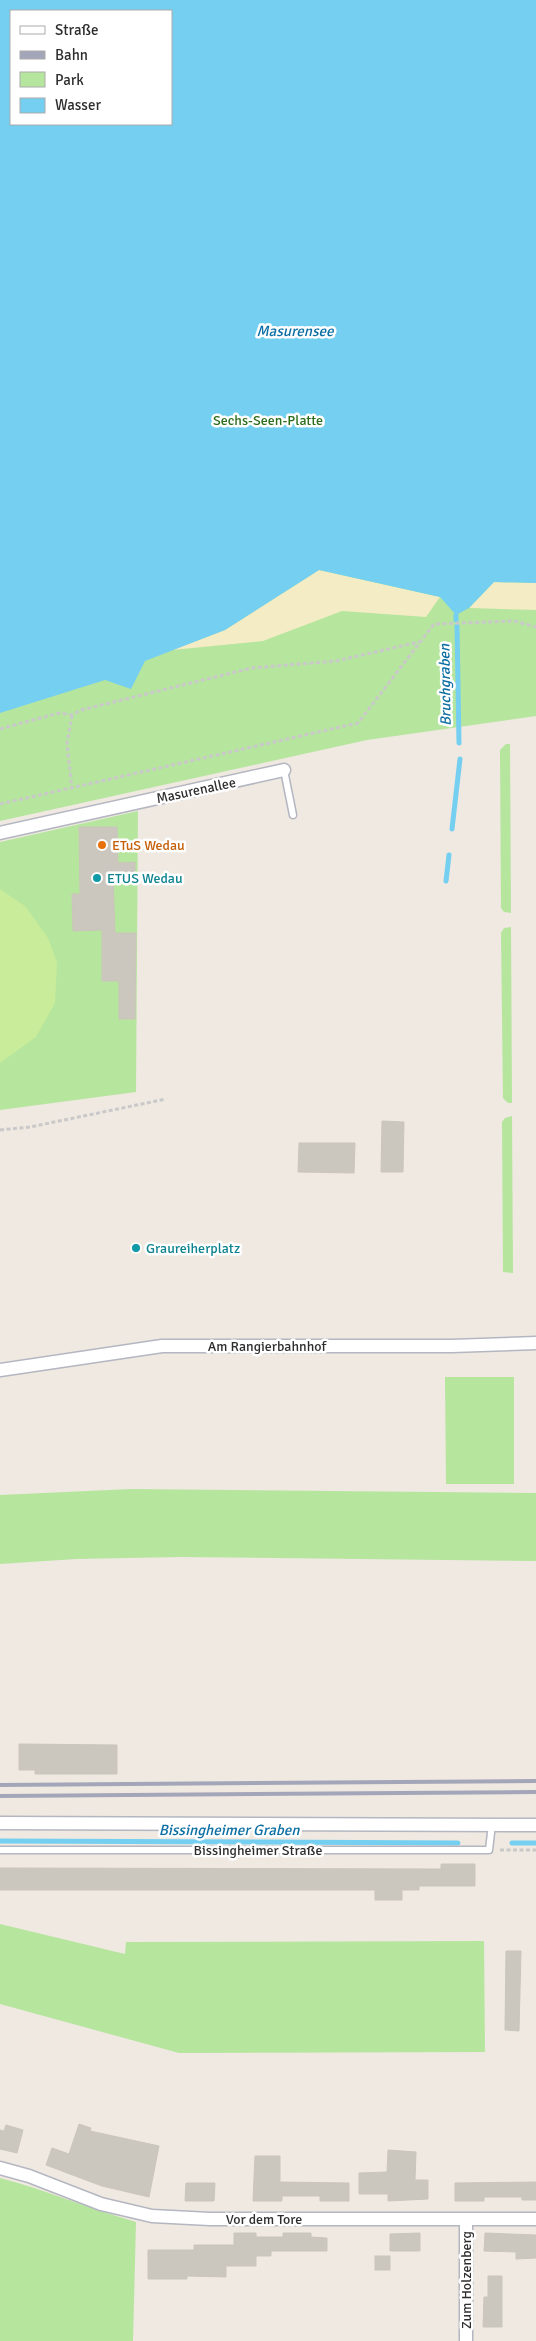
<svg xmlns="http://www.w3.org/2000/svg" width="536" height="2341" viewBox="0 0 536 2341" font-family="Signika,sans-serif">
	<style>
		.green { fill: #b6e59e; fill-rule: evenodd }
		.sand { fill: #f3ecc5 }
		.pitch { fill: #c9ec9a }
		.water { fill: #75cff0; fill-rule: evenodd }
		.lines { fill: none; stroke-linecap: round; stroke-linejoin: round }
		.stream { stroke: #75cff0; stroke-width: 5 }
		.building { fill: #cbc7bf; stroke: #cbc5ba }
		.lane-casing { stroke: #b4b7c1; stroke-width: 9 }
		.street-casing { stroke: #b4b7c1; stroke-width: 15 }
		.path { stroke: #c9c9c9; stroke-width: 3; stroke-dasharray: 4 2.5; stroke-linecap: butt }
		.lane { stroke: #fff; stroke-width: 6 }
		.street { stroke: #fff; stroke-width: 12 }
		.rail { stroke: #a3a6b8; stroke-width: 4 }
		.food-dot { fill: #e8710a; stroke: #fff; stroke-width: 2 }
		.culture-dot { fill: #0f9aa8; stroke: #fff; stroke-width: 2 }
		.labels { text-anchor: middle; stroke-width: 5; stroke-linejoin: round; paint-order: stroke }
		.park-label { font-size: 14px; fill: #2c6e1b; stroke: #fff }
		.street-label { font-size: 14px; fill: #2e2e2e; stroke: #fff }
		.food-label { font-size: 14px; fill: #c56008; stroke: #fff; text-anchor: start }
		.culture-label { font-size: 14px; fill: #0d838f; stroke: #fff; text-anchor: start }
		.water-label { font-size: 15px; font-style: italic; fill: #0d6fa3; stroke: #fff }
	</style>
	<rect width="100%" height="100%" fill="#efe9e1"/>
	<g class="green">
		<path d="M0 0H536V716L367 740 0 821ZM11 11H171V124H11Z"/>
		<path d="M506 744H510L511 913 504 912 501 908 500 750Z"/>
		<path d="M138 811 136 1092 0 1110V842Z"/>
		<path d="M511 927 512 1103H508L503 1098 501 933 504 928Z"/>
		<path d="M512 1116 513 1273 503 1272 502 1122 505 1118Z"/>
		<path d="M445 1377H514V1484H446Z"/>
		<path d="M131 1489 536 1493V1561L180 1557 76 1559 0 1564V1495Z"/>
		<path d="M0 1924 125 1954 126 1942 484 1941 485 2052 179 2053 0 2004Z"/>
		<path d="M0 2178C46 2190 90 2209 136 2222L133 2341H0Z"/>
	</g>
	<g class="sand">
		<path d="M319 570 440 597 426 617 342 611 263 641 172 650 225 630Z"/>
		<path d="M494 582 536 583V610L469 608Z"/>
	</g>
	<path class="pitch" d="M0 889 26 907 48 938 57 962 55 1003 36 1037 0 1063Z"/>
	<path class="water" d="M0 0H536V583L494 582 469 608 456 615 440 597 319 570 225 630 145 661 131 689 105 680 0 713ZM11 11H171V124H11Z"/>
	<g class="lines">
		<g class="stream">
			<path d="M456 615V620"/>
			<path d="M457 626 459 743"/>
			<path d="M452 829 460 759"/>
			<path d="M446 881 449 855"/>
			<path d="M0 1841 458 1843"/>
			<path d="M512 1843H536"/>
		</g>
	</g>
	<g class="building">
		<path d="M79 827H117L118 863 135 862V877L113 878 115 933H136L135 1019H119V981H102V930L73 931 72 894H80Z"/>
		<path d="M382 1121 404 1122 403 1172H381Z"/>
		<path d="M299 1143H355L354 1173 298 1172Z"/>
		<path d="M19 1744 117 1745V1774H35V1770H19Z"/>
		<path d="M441 1864H475V1886H419V1890H402V1900H375V1890H0V1868L441 1869Z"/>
		<path d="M506 1951H521L519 2031 505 2030Z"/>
		<path d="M79 2124 91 2128 90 2131 159 2146 149 2197 102 2186 46 2165 52 2148 69 2154Z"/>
		<path d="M6 2125 23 2130 17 2153 0 2149V2130L4 2131Z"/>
		<path d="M388 2150 416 2152 415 2180H428V2199L388 2201V2194H359V2173L387 2172Z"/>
		<path d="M255 2156H280V2182L349 2183V2201H320V2196H282V2201H253Z"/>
		<path d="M536 2182V2200H522V2197H484V2201H455V2183Z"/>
		<path d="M186 2183H215L214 2201H185Z"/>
		<path d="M234 2233H256V2237H283V2233H311V2237L327 2238V2251H271V2256H256V2266H226V2277L187 2276V2279H148V2250H194V2245H234Z"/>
		<path d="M420 2233V2251H390V2234Z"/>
		<path d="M485 2233 536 2235V2258L516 2259V2252L484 2251Z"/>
		<rect x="375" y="2256" width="15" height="14"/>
		<path d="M488 2276H502V2327H483L484 2297H488Z"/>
	</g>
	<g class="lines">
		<g class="lane-casing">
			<g id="lane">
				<path d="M284 770 293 815"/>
				<path d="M0 1850H489L492 1824"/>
			</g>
		</g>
		<g class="street-casing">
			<g id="street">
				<path d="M0 833 284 770"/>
				<path d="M0 1370 162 1346H452L536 1343"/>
				<path d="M0 1823 536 1825"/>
				<path d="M0 2168 29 2176 101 2204 152 2216 210 2219H536"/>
				<path d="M466 2341V2220"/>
			</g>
		</g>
		<g class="path">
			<path d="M72 715 67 744 72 789"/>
			<path d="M0 729 59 713 72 715 81 710 252 668 336 661 419 642"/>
			<path d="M0 804 358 723 434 624 514 621 536 627"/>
			<path d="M0 1130 30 1127 166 1099"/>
			<path d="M500 1850H536"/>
		</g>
		<use href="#lane" class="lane"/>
		<use href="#street" class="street"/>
		<g class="rail">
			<path d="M0 1785 536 1781"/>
			<path d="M0 1796 536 1792"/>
		</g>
	</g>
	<circle class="food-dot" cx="102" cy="845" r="5"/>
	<g class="culture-dot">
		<circle cx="97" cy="878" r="5"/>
		<circle cx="136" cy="1248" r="5"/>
	</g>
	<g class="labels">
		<g class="park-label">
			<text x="268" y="425">Sechs-Seen-Platte</text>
		</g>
		<g class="street-label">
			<text transform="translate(196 790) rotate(-12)" y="5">Masurenallee</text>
			<text x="267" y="1351">Am Rangierbahnhof</text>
			<text x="258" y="1855">Bissingheimer Straße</text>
			<text x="264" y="2224">Vor dem Tore</text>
			<text transform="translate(466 2280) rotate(-90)" y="5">Zum Holzenberg</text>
		</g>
		<g class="food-label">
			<text x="112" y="850">ETuS Wedau</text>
		</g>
		<g class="culture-label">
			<text x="107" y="883">ETUS Wedau</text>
			<text x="146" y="1253">Graureiherplatz</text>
		</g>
		<g class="water-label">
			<text x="295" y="336">Masurensee</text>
			<text transform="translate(445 685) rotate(-91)" y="5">Bruchgraben</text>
			<text x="229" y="1835">Bissingheimer Graben</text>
		</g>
	</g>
	<rect x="10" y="10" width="162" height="115" fill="#ffffff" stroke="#ababab"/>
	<rect x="20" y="26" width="25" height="8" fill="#ffffff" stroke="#ababab"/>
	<text x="55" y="35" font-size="15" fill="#2e2e2e">Straße</text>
	<rect x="20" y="51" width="25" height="8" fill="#a3a6b8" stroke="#ababab"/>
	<text x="55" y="60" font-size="15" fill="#2e2e2e">Bahn</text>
	<rect x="20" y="72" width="25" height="15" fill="#b6e59e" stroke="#ababab"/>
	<text x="55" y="85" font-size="15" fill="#2e2e2e">Park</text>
	<rect x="20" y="98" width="25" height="15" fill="#75cff0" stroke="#ababab"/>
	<text x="55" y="110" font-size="15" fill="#2e2e2e">Wasser</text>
</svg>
